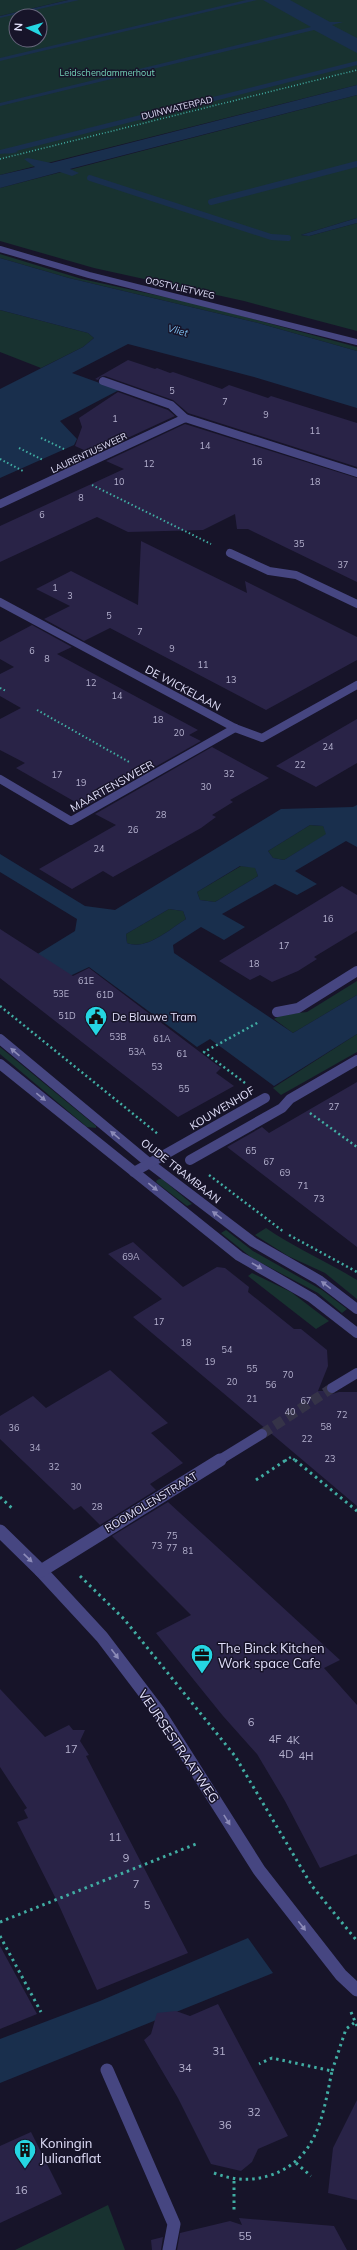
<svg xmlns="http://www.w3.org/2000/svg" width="357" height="2250" viewBox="0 0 357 2250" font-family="Mulish,sans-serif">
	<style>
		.green { fill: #183230; fill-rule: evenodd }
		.water { fill: #192f4d; fill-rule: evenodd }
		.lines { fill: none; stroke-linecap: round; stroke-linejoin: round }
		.stream { stroke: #192f4d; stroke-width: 6 }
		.building { fill: #292347 }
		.minor-tunnel { stroke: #353348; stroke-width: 10; stroke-dasharray: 10 5; stroke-linecap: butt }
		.path-far3 { stroke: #41ada3; stroke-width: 1.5; stroke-dasharray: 1 2; stroke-linecap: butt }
		.path-far2 { stroke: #41ada3; stroke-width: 2; stroke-dasharray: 1.5 2.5; stroke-linecap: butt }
		.path-far1 { stroke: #41ada3; stroke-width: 2.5; stroke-dasharray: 2 3; stroke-linecap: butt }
		.path { stroke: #41ada3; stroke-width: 3; stroke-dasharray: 2.5 4; stroke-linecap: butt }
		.minor-far3 { stroke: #464681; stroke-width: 6 }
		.minor-far2 { stroke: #464681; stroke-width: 8 }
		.minor-far1 { stroke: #464681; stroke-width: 10 }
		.minor { stroke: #464681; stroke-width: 13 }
		.oneway { fill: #8c8bb8 }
		.labels { text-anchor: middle; stroke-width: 3; stroke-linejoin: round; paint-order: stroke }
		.far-park-label { font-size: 9px; fill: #74d3b8; stroke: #171429 }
		.far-street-label { font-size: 9px; fill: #e2e0fb; stroke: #171429 }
		.number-label { font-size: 9px; fill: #b4b1ce }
		.far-water-label { font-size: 10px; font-style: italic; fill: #7cbded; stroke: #171429 }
		.street-label { font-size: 11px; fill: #e2e0fb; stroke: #171429 }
		.poi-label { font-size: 11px; fill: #e2e0fb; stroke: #171429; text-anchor: start }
		.near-number-label { font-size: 11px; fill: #b4b1ce }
		.near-poi-label { font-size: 13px; fill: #e2e0fb; stroke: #171429; text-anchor: start }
		.near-street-label { font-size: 13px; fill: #e2e0fb; stroke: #171429 }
	</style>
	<rect width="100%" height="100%" fill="#171429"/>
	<g class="green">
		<path d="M0 0H68L0 16Z"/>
		<path d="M72 0H357V85L0 175V17ZM16 16H40V40H16Z"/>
		<path d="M357 95V218L301 235 309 236 357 223V331L244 301 94 268 0 241V188Z"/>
		<path d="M0 254 82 279 197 304 357 347V351L258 323 69 278 0 258Z"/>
		<path d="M0 310 88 333 94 338 83 347 41 368 0 352Z"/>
		<path d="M310 825 323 826 327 834 284 860 273 858 268 851Z"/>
		<path d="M241 866 255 867 258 876 215 902 200 900 197 892Z"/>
		<path d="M169 909 183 911 186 919C170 929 146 951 127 943L126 934Z"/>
		<path d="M357 981V995L293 1033 274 1019 281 1015 307 1012Z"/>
		<path d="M357 1034V1052L281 1095 273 1088Z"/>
		<path d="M0 1047 96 1126V1128L87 1127 0 1054Z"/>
		<path d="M159 1179H162L192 1204 187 1206 157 1183 156 1181Z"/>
		<path d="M266 1228C295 1248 328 1262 357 1280V1299L325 1273 288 1256 255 1235Z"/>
		<path d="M226 1230 253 1251 322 1290 347 1309 342 1313 318 1293 252 1258 221 1233Z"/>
		<path d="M252 1273 291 1292 329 1321 316 1329 248 1276Z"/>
		<path d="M108 2205 125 2250H15Z"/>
	</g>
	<g class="water">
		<path d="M68 0H79L0 18V16Z"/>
		<path d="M246 0H257L0 61V58Z"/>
		<path d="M263 0H290L330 22H343L332 25 357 38V53L314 30 0 106V103L311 27Z"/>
		<path d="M357 61V65L16 151 18 152C12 154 6 153 0 154V150Z"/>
		<path d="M357 85V95L70 169 79 173 72 176 60 172 0 188V175L35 167 24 159 28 158 51 163Z"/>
		<path d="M357 218V223L309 236 301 235Z"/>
		<path d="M0 258 69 278 258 323 357 351V408L254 377 128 344 72 373 119 390 60 421 77 439 74 445 0 478V389L83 347 94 338 88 333 0 310Z"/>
		<path d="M357 805V847L346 841 295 871 317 884 297 895 275 884 222 914 245 927 224 940 201 927 173 945 174 953 293 1033 357 995V1034L274 1086 210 1039 197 1047 89 967 55 983 15 968 75 931 77 919 0 872V854L85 906 115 910 281 809 353 807ZM310 825 323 826 326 834 284 860 273 858 268 851ZM240 866 255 868 258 876 215 902 200 900 197 892ZM169 909 183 911 186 919C170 929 146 951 127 943L126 934Z"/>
		<path d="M248 1938 273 1973 0 2083V2039L100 2001Z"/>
	</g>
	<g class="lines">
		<g class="stream">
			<path d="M90 178 271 237 288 238"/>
			<path d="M211 202 357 164"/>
		</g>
	</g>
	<g class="building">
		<path d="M128 360 155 369 157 368 170 373 173 372 222 389 229 385 268 398 271 396 357 423V467L188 413 173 400 105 376 100 377 98 380 95 379Z"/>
		<path d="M118 392 168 410 175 416 93 454 75 446 82 427 79 418Z"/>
		<path d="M185 424 357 478V582L248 529H237L235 514 203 530 128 532 97 517 0 562V526L124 469 106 461Z"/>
		<path d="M141 541 247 593 245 581 357 637V660L266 710 110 628 84 641 44 619 70 606 36 589 71 571 138 605Z"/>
		<path d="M32 625 72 647 57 654 198 730 189 735 201 741 84 807 16 768 25 763 0 750V719L21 708 0 696V674L14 667 0 659V642Z"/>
		<path d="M357 719V763L316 787 276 766Z"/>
		<path d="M212 747 269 778 230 800 233 802 212 815 216 817 201 828 113 877 103 871 72 889 39 869 116 825 95 814Z"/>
		<path d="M342 886 357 895V931L314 957 317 959 298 971 272 982 260 975 250 980 219 961Z"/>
		<path d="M0 929 73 976 89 968 221 1068 216 1073 234 1086 178 1117 0 978Z"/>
		<path d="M357 1082V1247L227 1147 262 1127 269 1133Z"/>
		<path d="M133 1242 183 1287 217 1267 225 1268 249 1287 248 1292 294 1329H301L327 1350 328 1366 318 1391H326L332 1394 339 1392H357V1506L133 1317 162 1299 108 1254Z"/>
		<path d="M110 1370 168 1423 151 1433 183 1463 150 1484 156 1490 100 1525 81 1506 74 1510 0 1439V1416L33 1396 46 1408Z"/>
		<path d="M168 1502 340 1660 324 1668 357 1705V1854L320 1868 285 1801 257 1754 223 1716 156 1633 191 1615 112 1536Z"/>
		<path d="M0 1689 45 1737 69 1725 73 1730H85L80 1741 89 1755 86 1756 188 1953 97 1990 57 1901 17 1822 28 1818 24 1810 27 1808 0 1767Z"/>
		<path d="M0 1946 37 2014 0 2029Z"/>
		<path d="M218 2004 288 2136 258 2149 252 2162 241 2171 211 2164 178 2098 144 2040 151 2034 157 2013 176 2011 190 2016Z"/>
		<path d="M357 2100V2200L328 2193 333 2148Z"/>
		<path d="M31 2132 62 2194 0 2223V2146Z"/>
		<path d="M239 2218 334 2226 347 2250H177L180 2233 230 2221 242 2225Z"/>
		<path d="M163 2237 161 2250H152L151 2240Z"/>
	</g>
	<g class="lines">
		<path class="minor-tunnel" d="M262 1434 332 1388"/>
		<path class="path-far3" d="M0 159 357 70"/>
		<g class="path-far2">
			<path d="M41 438 66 450"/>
			<path d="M19 448 43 460"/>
			<path d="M0 459 23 471"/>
			<path d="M92 485 211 544"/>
			<path d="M0 688 6 691"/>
			<path d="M37 710 131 763"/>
		</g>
		<g class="path-far1">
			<path d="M0 1006 158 1134"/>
			<path d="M245 1083 204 1052 259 1022"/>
			<path d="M310 1113 357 1147"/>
			<path d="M209 1175 284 1232"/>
			<path d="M289 1235 357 1272"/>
			<path d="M285 1461 291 1457 296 1461"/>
		</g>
		<g class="path">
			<path d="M295 1460 357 1511"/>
			<path d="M256 1480 286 1460"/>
			<path d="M0 1497 14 1510"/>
			<path d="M80 1576 124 1619 235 1756 312 1886 357 1941"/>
			<path d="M0 1922 196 1844"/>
			<path d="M0 1936 41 2012"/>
			<path d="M351 2012 357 2026"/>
			<path d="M332 2071 346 2029 354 2023"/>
			<path d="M296 2163 311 2176"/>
			<path d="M214 2173C233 2180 251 2182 271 2175 318 2159 323 2114 332 2071L272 2058 259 2064"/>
			<path d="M234 2181V2210"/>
		</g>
		<path class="minor-far3" d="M0 249 89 275 357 342"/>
		<g class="minor-far2">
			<path d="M103 381 171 405 185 418"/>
			<path d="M0 504 185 418 357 473"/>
			<path d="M230 553 269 571 296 575 357 604"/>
			<path d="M0 602 235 728 262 738 357 685"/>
			<path d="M0 779 71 821 235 728"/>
		</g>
		<g class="minor-far1">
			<path d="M277 1012 298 1008 357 971"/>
			<path d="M0 1039 149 1163 253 1242 319 1280 357 1309"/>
			<path d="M0 1064 239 1256 312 1298 357 1333"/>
			<path d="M190 1160 282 1108 290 1099 357 1060"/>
			<path d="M134 1172 265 1098"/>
			<path d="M332 1388 357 1373"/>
			<path d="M218 1461 262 1434"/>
		</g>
		<g class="minor">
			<path d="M0 1531 41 1571 102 1637 159 1712 259 1870 341 1975 357 1990"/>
			<path d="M41 1571 220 1460"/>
			<path d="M107 2070 174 2224 169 2250"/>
		</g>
	</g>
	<defs><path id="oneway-solid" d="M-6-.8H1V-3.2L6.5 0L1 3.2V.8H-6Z"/></defs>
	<g class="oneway">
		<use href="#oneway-solid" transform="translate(15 1052) rotate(-139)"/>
		<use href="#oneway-solid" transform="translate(41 1097) rotate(39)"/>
		<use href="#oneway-solid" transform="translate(115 1135) rotate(-140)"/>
		<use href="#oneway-solid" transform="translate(153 1187) rotate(39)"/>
		<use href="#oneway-solid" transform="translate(217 1215) rotate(-143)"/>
		<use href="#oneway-solid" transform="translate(257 1266) rotate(30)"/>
		<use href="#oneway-solid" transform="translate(326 1285) rotate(-143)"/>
		<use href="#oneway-solid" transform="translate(28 1558) rotate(44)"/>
		<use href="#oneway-solid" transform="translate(115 1654) rotate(53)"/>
		<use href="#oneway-solid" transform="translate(227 1820) rotate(58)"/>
		<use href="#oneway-solid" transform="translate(302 1926) rotate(52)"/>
	</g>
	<defs>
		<g id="civic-pin" transform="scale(1.15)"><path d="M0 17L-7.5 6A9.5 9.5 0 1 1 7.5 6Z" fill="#25d6e2" stroke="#171429"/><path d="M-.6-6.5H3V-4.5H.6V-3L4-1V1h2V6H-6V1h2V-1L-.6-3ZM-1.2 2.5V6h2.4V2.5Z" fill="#111"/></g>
		<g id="office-pin" transform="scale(1.15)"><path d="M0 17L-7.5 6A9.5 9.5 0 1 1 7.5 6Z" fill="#25d6e2" stroke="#171429"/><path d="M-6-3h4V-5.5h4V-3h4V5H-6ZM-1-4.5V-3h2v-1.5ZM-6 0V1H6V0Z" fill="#111"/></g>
		<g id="building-pin" transform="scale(1.15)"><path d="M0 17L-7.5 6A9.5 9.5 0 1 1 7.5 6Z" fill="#25d6e2" stroke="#171429"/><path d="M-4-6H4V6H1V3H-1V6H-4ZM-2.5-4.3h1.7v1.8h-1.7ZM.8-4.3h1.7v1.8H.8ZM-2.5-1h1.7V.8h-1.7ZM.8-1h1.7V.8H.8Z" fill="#111"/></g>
	</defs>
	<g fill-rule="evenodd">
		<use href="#civic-pin" x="96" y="1017"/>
		<use href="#office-pin" x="202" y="1655"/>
		<use href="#building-pin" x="25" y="2150"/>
	</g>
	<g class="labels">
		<g class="far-park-label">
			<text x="107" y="76">Leidschendammerhout</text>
		</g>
		<g class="far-street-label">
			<text transform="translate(177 108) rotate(-14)" y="3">DUINWATERPAD</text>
			<text transform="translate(180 288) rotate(13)" y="3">OOSTVLIETWEG</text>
			<text transform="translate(89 453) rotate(-25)" y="3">LAURENTIUSWEER</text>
		</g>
		<g class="number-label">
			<text x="172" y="394">5</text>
			<text x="225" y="405">7</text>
			<text x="266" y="418">9</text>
			<text x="115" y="422">1</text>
			<text x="315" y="434">11</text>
			<text x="205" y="449">14</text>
			<text x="257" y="465">16</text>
			<text x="149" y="467">12</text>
			<text x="119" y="485">10</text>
			<text x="315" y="485">18</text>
			<text x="81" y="501">8</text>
			<text x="42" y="518">6</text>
			<text x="299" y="547">35</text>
			<text x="343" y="568">37</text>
			<text x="55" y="591">1</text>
			<text x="70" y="599">3</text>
			<text x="109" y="619">5</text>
			<text x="140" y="635">7</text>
			<text x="172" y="652">9</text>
			<text x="32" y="654">6</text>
			<text x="47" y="662">8</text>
			<text x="203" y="668">11</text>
			<text x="231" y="683">13</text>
			<text x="91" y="686">12</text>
			<text x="117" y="699">14</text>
			<text x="158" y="723">18</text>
			<text x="179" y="736">20</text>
			<text x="328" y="750">24</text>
			<text x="300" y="768">22</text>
			<text x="229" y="777">32</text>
			<text x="57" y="778">17</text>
			<text x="81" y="786">19</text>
			<text x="206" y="790">30</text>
			<text x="161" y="818">28</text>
			<text x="133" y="833">26</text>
			<text x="99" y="852">24</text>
			<text x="328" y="922">16</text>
			<text x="284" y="949">17</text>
			<text x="254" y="967">18</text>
			<text x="86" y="984">61E</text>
			<text x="61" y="997">53E</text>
			<text x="105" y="998">61D</text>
			<text x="67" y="1019">51D</text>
			<text x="118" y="1040">53B</text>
			<text x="162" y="1042">61A</text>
			<text x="137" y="1055">53A</text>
			<text x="182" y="1057">61</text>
			<text x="157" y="1070">53</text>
			<text x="184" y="1092">55</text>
			<text x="334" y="1110">27</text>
			<text x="251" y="1154">65</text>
			<text x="269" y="1165">67</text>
			<text x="285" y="1176">69</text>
			<text x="303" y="1189">71</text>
			<text x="319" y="1202">73</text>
			<text x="131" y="1260">69A</text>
			<text x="159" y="1325">17</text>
			<text x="186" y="1346">18</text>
			<text x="227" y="1353">54</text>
			<text x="210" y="1365">19</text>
			<text x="252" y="1372">55</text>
			<text x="288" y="1378">70</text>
			<text x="232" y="1385">20</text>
			<text x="271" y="1388">56</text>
			<text x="252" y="1402">21</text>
			<text x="306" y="1404">67</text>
			<text x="290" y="1415">40</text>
			<text x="342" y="1418">72</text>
			<text x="326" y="1430">58</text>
			<text x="14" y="1431">36</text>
			<text x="307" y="1442">22</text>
			<text x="35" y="1451">34</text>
			<text x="330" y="1462">23</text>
			<text x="54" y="1470">32</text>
			<text x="76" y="1490">30</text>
			<text x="97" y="1510">28</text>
			<text x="172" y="1539">75</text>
			<text x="157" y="1549">73</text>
			<text x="172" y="1551">77</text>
			<text x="188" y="1554">81</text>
		</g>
		<g class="far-water-label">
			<text transform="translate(178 330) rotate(15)" y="4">Vliet</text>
		</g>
		<g class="street-label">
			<text transform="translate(183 688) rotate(28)" y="4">DE WICKELAAN</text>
			<text transform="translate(112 786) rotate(-29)" y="4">MAARTENSWEER</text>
			<text transform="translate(222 1108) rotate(-31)" y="4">KOUWENHOF</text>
			<text transform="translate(181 1171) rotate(38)" y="4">OUDE TRAMBAAN</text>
			<text transform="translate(151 1502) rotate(-31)" y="4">ROOMOLENSTRAAT</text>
		</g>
		<g class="poi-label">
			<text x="112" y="1021">De Blauwe Tram</text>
		</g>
		<g class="near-number-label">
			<text x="251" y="1726">6</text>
			<text x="275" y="1743">4F</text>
			<text x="293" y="1744">4K</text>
			<text x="71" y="1753">17</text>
			<text x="286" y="1758">4D</text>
			<text x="306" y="1760">4H</text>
			<text x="115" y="1841">11</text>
			<text x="126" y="1862">9</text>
			<text x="136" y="1888">7</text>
			<text x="147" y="1909">5</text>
			<text x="219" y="2055">31</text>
			<text x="185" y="2072">34</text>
			<text x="254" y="2116">32</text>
			<text x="225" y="2129">36</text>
			<text x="21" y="2194">16</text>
			<text x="245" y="2240">55</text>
		</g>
		<g class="near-poi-label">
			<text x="218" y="1653">The Binck Kitchen<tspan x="218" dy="15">Work space Cafe</tspan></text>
			<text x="40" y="2148">Koningin<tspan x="40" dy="15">Julianaflat</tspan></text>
		</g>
		<g class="near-street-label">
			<text transform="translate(179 1746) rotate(56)" y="5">VEURSESTRAATWEG</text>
		</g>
	</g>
	<g transform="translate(28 28) rotate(275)"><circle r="19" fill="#171429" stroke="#68667d"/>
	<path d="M0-3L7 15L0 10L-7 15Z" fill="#25d6e2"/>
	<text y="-6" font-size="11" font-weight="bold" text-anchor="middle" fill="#e2e0fb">N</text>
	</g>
</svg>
